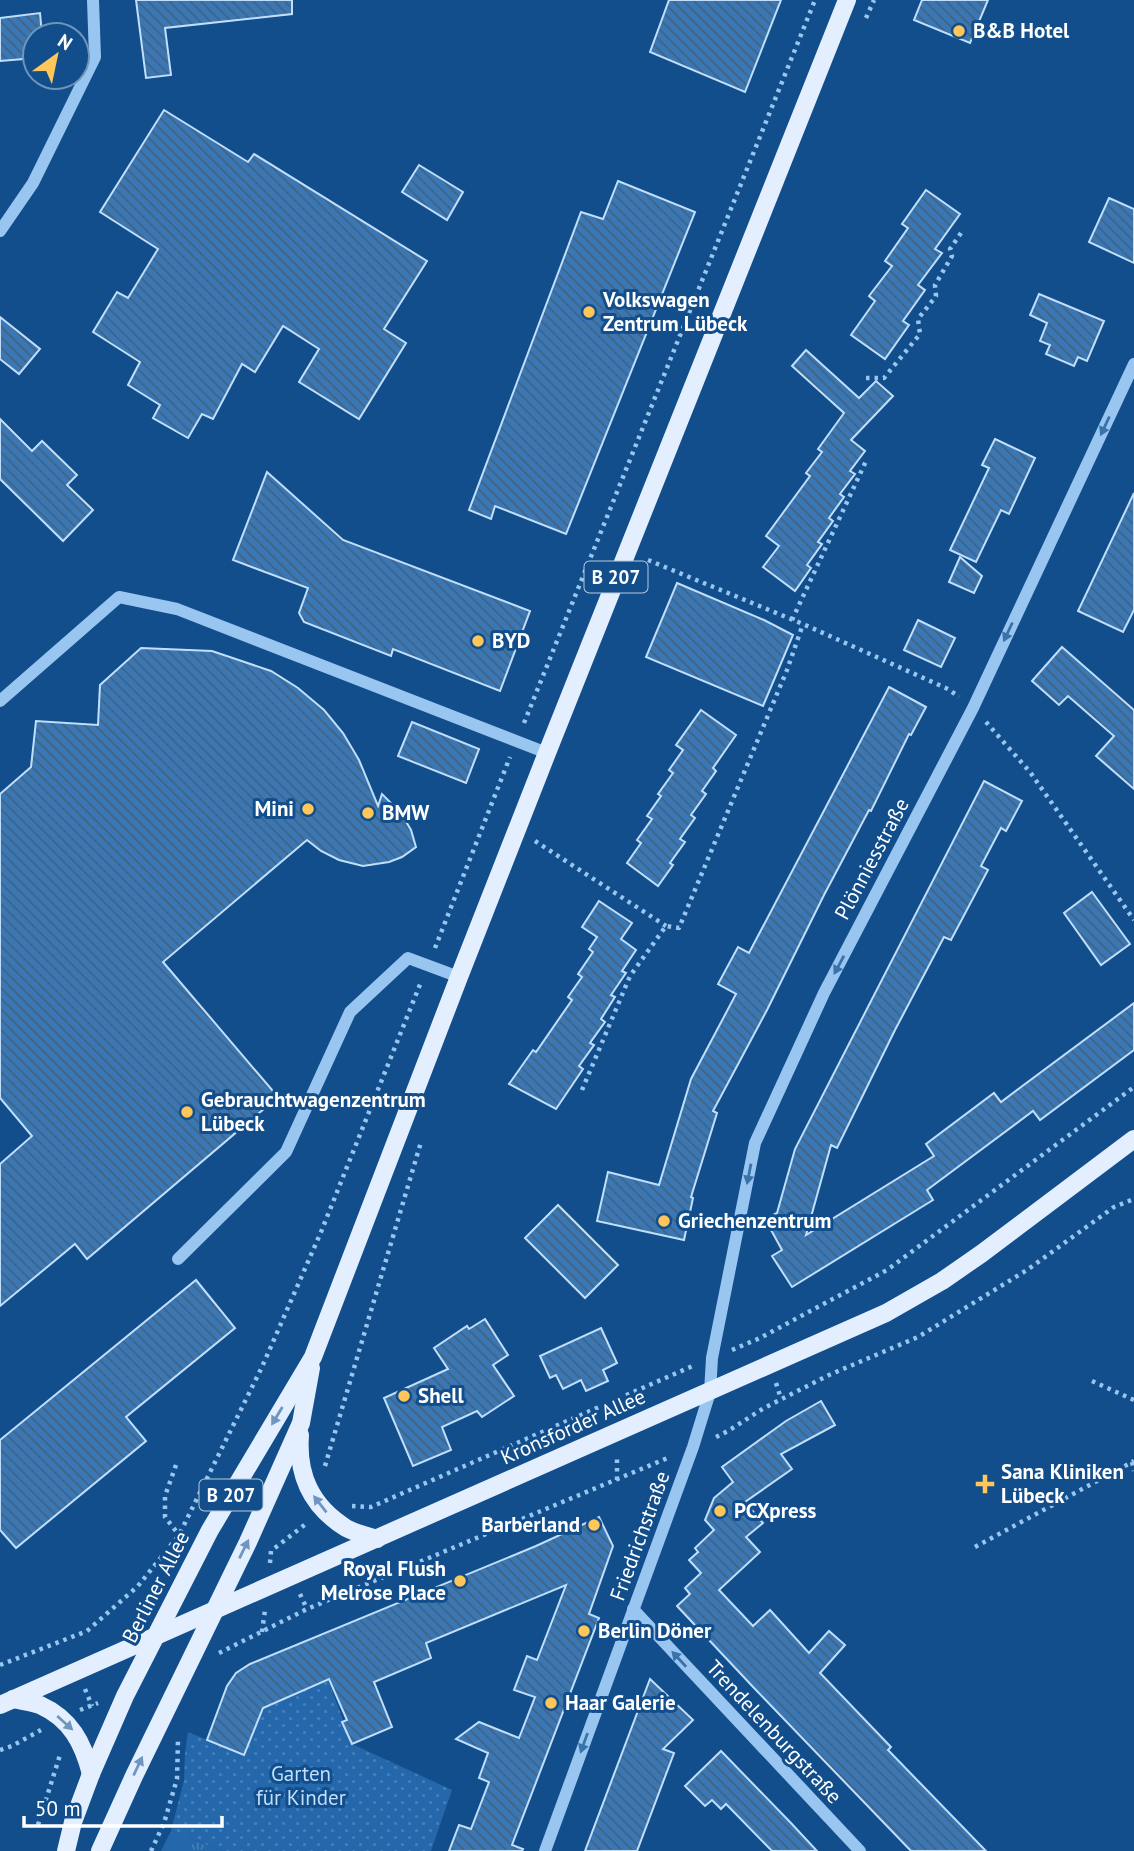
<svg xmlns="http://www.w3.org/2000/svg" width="1134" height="1851" viewBox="0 0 1134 1851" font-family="'PT Sans',sans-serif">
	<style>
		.grass { fill: url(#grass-tufts) }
		.garden { fill: url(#garden-dots) }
		.building { fill: url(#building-back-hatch); stroke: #c0dffc; stroke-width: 2 }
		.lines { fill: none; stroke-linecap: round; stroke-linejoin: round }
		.path { stroke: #99c6f1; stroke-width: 4.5; stroke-dasharray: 3.5 5; stroke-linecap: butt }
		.minor { stroke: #99c6f1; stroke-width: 12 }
		.major { stroke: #e3efff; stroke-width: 18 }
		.oneway { fill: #3a72aa }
		.oneway2 { fill: #7096bf }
		.poi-dot { fill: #ffc659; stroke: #124e8b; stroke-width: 2.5 }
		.labels { text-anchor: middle; stroke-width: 6; stroke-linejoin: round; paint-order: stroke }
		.shield { fill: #124e8b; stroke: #b8cadc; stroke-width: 2 }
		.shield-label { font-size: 19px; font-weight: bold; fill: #fff }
		.poi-label { font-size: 21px; font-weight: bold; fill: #fff; stroke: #124e8b; text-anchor: start }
		.street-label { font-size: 21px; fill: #fff; stroke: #124e8b }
		.park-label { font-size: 21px; fill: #c0dffc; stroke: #124e8b }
	</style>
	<defs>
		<pattern id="grass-tufts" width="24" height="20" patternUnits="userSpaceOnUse" patternTransform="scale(1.75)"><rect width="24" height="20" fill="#2468ab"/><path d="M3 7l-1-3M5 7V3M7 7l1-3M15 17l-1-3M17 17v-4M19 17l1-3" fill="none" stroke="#457fb8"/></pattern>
		<pattern id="garden-dots" width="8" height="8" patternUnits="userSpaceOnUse" patternTransform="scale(1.75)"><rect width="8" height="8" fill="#2468ab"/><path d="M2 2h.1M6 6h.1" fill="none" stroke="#457fb8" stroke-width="1.8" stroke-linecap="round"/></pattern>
		<pattern id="building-back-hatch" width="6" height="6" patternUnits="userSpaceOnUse" patternTransform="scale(1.75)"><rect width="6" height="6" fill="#3a77b5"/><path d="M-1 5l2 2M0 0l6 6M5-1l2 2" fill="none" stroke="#436280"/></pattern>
	</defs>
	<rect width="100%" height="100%" fill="#124e8b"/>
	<path class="grass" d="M171 1831 223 1851H161Z"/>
	<path class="garden" d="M328 1680 352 1744 452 1790 431 1851H223L171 1831 184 1780 185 1753 188 1732 244 1755 263 1708Z"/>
	<g class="building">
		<path d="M136 0H292V14L165 28 171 75 146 78Z"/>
		<path d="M669 0H781L745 92 650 52Z"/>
		<path d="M922 0H988L970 43 914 20Z"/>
		<path d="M40 13 42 35H35V58L0 61V18Z"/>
		<path d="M164 110 248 162 254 154 427 261 384 329 406 343 359 419 299 382 319 349 283 326 255 372 242 364 213 419 202 414 188 438 153 418 160 405 128 385 140 362 93 332 117 292 128 298 158 249 100 212Z"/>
		<path d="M419 165 463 192 447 220 402 192Z"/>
		<path d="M618 181 695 212 566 534 495 506 491 519 469 510 581 212 603 219Z"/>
		<path d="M926 190 960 214 935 249 942 253 918 285 925 290 903 321 909 325 885 359 851 335 875 301 869 296 892 266 885 261 908 228 902 224Z"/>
		<path d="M1109 198 1134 209V263L1089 242Z"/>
		<path d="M1039 294 1104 321 1087 361 1078 357 1074 366 1046 354 1050 345 1040 341 1047 323 1030 315Z"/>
		<path d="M0 317 40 349 19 374 0 359Z"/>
		<path d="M806 350 859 398 876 381 893 396 851 440 865 451 850 471 855 474 840 494 844 497 829 518 833 521 818 542 822 544 807 565 811 568 795 591 763 567 779 546 766 536 810 476 806 473 822 452 818 449 844 413 792 366Z"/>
		<path d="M0 419 32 451 42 441 77 475 67 485 93 510 63 541 0 479Z"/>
		<path d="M995 439 1035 458 1009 514 1001 510 976 562 950 550 989 468 982 465Z"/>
		<path d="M267 472 343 540 530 611 500 691 393 649 391 656 304 622 299 613 308 588 233 560Z"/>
		<path d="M1134 493V610L1123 632 1078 611Z"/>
		<path d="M960 557 982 576 974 593 949 582Z"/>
		<path d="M677 583 764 620 793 635 763 706 646 657Z"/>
		<path d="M918 620 955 638 941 667 904 650Z"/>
		<path d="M1062 647 1134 710V789L1096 756 1114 736 1068 696 1059 705 1032 681Z"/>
		<path d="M141 648 212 651 271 671 298 688 324 710 343 733 359 760 378 806 382 794 401 813 411 830 416 847 402 857 389 862 363 866 339 860 321 851 307 840 163 962 278 1097 87 1259 75 1244 0 1306V1164L32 1136 0 1098V794L31 767 36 721 98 725 100 685Z"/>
		<path d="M889 687 926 707 911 735 909 734 871 811 869 810 824 895 767 1010 713 1111 717 1113 691 1197 693 1198 684 1240 597 1221 608 1172 659 1185 691 1079 736 994 718 984 738 947 749 953Z"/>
		<path d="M701 710 736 735 713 768 716 771 702 791 706 794 691 815 695 818 680 839 685 842 670 863 673 865 658 886 627 863 641 843 637 840 652 819 647 816 661 796 658 794 673 773 669 770 683 750 676 745Z"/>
		<path d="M412 722 479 749 466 783 398 756Z"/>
		<path d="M984 781 1022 801 1006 831 1001 828 981 866 988 870 951 940 944 937 895 1030 837 1148 831 1145 806 1235 934 1156 926 1144 994 1093 1001 1102 1134 1003V1050L1040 1120 1033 1111 927 1190 933 1200 792 1287 772 1256 782 1250 765 1219 777 1213 795 1149Z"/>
		<path d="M1092 892 1130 944 1101 965 1064 913Z"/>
		<path d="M599 901 632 923 621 939 636 950 622 971 626 973 611 995 615 997 601 1019 605 1022 590 1043 594 1045 579 1066 583 1069 556 1109 509 1084 533 1050 536 1052 572 1000 568 997 582 977 578 974 593 952 589 949 597 937 582 927Z"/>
		<path d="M558 1205 618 1265 585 1298 525 1238Z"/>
		<path d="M196 1280 235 1328 126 1417 146 1441 16 1548 0 1530V1440Z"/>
		<path d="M485 1319 508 1355 493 1365 514 1396 482 1417 477 1411 442 1427 451 1450 413 1466 384 1398 448 1369 434 1348 467 1326 469 1329Z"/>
		<path d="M601 1328 617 1363 603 1370 608 1381 586 1391 581 1380 563 1389 556 1375 550 1378 540 1356Z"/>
		<path d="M821 1401 835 1425 781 1454 792 1469 745 1502 763 1523 746 1537 760 1552 719 1590 753 1626 770 1610 809 1653 829 1631 845 1645 820 1673 891 1747 888 1750 986 1851H911L755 1689 677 1606 690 1594 685 1588 701 1573 689 1560 698 1552 695 1548 714 1530 705 1520 714 1498 733 1482 722 1467 786 1421Z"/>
		<path d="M599 1517 613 1546 589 1614 599 1618 512 1845 523 1849 522 1851H449L459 1825 471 1829 489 1782 479 1778 488 1753 456 1739 479 1722 519 1738 535 1697 514 1690 527 1656 537 1660 566 1585 426 1643 431 1658 374 1682 392 1727 352 1744 342 1722 347 1720 329 1679 263 1708 244 1755 207 1740 227 1686 236 1673 250 1664 536 1546Z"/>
		<path d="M650 1679 693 1720 663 1749 674 1753 637 1851H585Z"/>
		<path d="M721 1751 790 1822 817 1851H772L726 1804 721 1809 712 1800 705 1806 685 1786Z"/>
	</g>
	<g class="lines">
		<g class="path">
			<path d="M866 18 874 0"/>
			<path d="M866 378H884L920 334 918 319 936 296 935 285 952 256 950 249 961 233"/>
			<path d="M648 560 803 624 948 689 959 697"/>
			<path d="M792 620 867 459"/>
			<path d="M986 722 1030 772 1134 920"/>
			<path d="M524 723 815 0"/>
			<path d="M535 841 666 926"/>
			<path d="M435 948 510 757"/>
			<path d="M582 1090 630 976 666 926 679 928 787 670 803 624"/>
			<path d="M732 1350 760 1338 887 1270 1134 1087"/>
			<path d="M1092 1381 1134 1400"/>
			<path d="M776 1383 781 1399"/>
			<path d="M716 1437 728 1431 764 1408 829 1375 918 1337 1027 1270 1114 1207 1134 1199"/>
			<path d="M1132 1462 1134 1471"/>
			<path d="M176 1465 165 1496V1517L179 1535"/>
			<path d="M325 1466 421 1142"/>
			<path d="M617 1480V1455"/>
			<path d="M352 1506 371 1507 695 1365"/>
			<path d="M975 1547 1134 1461"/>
			<path d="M270 1563 271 1551 307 1523"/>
			<path d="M300 1594 307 1609"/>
			<path d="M262 1632 265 1610"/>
			<path d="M219 1653 307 1609 670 1457"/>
			<path d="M0 1665 87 1631 138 1586 179 1535 262 1367 321 1232 421 982"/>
			<path d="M85 1689 92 1706"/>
			<path d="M80 1710 98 1703"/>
			<path d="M0 1750 12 1746 41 1730"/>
			<path d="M38 1825 60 1755"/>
			<path d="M151 1851 164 1823 177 1779 178 1739"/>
		</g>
		<g class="minor">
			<path d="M0 231 33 183 95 57 93 0"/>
			<path d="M0 701 119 597 177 609 547 753"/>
			<path d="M178 1259 286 1152 350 1012 408 958 459 977"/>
			<path d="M633 1609 860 1851"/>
			<path d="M545 1851 693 1447 710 1392 712 1358 755 1143 824 993 973 708 1134 364"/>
		</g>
		<g class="major">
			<path d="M300 1435C297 1475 311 1506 346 1528 355 1533 367 1536 377 1539"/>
			<path d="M13 1699C22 1701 32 1702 40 1705 71 1719 83 1743 91 1774"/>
			<path d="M0 1705 886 1313 942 1281 981 1254 1134 1139"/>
			<path d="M66 1851 73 1822 91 1774 125 1696 210 1530 313 1357 459 977 547 753 847 0"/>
			<path d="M100 1851 134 1776 248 1542 301 1423 311 1368"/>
		</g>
	</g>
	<defs><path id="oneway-solid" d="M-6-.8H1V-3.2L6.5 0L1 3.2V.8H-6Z" transform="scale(1.75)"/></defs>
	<g class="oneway">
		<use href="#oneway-solid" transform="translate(1105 426) rotate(115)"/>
		<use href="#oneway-solid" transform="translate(1008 632) rotate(115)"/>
		<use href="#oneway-solid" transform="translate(839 965) rotate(118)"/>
		<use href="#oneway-solid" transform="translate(749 1174) rotate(101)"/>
		<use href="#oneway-solid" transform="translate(679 1659) rotate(-133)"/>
		<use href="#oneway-solid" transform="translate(584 1743) rotate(110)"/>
	</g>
	<g class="oneway2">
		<use href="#oneway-solid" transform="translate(277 1416) rotate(121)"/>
		<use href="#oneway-solid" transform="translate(320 1504) rotate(-128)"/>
		<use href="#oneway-solid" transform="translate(244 1549) rotate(-64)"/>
		<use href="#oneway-solid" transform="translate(65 1723) rotate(42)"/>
		<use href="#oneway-solid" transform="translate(138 1766) rotate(-65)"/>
	</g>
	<g class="poi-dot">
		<circle cx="959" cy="31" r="7"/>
		<circle cx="589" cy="312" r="7"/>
		<circle cx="478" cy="641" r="7"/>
		<circle cx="308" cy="809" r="7"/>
		<circle cx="368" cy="813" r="7"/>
		<circle cx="187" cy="1112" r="7"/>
		<circle cx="664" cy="1221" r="7"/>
		<circle cx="404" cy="1396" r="7"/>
		<path d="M981.5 1473.5h7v7h7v7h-7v7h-7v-7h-7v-7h7z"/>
		<circle cx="720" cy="1511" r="7"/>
		<circle cx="594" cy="1525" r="7"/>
		<circle cx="460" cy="1581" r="7"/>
		<circle cx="584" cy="1631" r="7"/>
		<circle cx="551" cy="1703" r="7"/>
	</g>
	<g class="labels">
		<g class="shield">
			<rect x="584.5" y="561.5" width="63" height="31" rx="5"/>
			<rect x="199.5" y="1479.5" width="63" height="31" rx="5"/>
		</g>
		<g class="shield-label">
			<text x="616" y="584">B 207</text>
			<text x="231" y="1502">B 207</text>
		</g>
		<g class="poi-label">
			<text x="973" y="38">B&amp;B Hotel</text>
			<text x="603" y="307">Volkswagen<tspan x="603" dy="24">Zentrum Lübeck</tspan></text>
			<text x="492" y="648">BYD</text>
			<text x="294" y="816" text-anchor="end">Mini</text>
			<text x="382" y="820">BMW</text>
			<text x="201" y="1107">Gebrauchtwagenzentrum<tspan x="201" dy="24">Lübeck</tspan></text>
			<text x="678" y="1228">Griechenzentrum</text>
			<text x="418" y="1403">Shell</text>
			<text x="1001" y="1479">Sana Kliniken<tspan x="1001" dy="24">Lübeck</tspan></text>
			<text x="734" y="1518">PCXpress</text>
			<text x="580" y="1532" text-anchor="end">Barberland</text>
			<text x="446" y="1576" text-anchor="end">Royal Flush<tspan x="446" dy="24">Melrose Place</tspan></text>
			<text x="598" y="1638">Berlin Döner</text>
			<text x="565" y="1710">Haar Galerie</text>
		</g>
		<g class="street-label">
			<text transform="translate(872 859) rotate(-62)" y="7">Plönniesstraße</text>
			<text transform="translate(573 1427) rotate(-24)" y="7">Kronsforder Allee</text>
			<text transform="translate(640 1536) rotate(-70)" y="7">Friedrichstraße</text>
			<text transform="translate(156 1587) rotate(-63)" y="7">Berliner Allee</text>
			<text transform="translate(774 1732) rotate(47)" y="7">Trendelenburgstraße</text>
		</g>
		<g class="park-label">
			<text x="301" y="1781">Garten<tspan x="301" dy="24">für Kinder</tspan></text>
		</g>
	</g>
	<g transform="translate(56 56) rotate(33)"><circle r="33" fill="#124e8b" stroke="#7195b9" stroke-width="2"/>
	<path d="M0-5L12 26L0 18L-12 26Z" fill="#ffc659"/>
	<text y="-10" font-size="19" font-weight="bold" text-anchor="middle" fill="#ffffff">N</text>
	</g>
	<path d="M24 1816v10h198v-10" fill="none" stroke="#ffffff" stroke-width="3.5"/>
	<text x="35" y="1816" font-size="21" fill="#ffffff" stroke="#124e8b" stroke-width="5" paint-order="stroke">50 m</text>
</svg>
